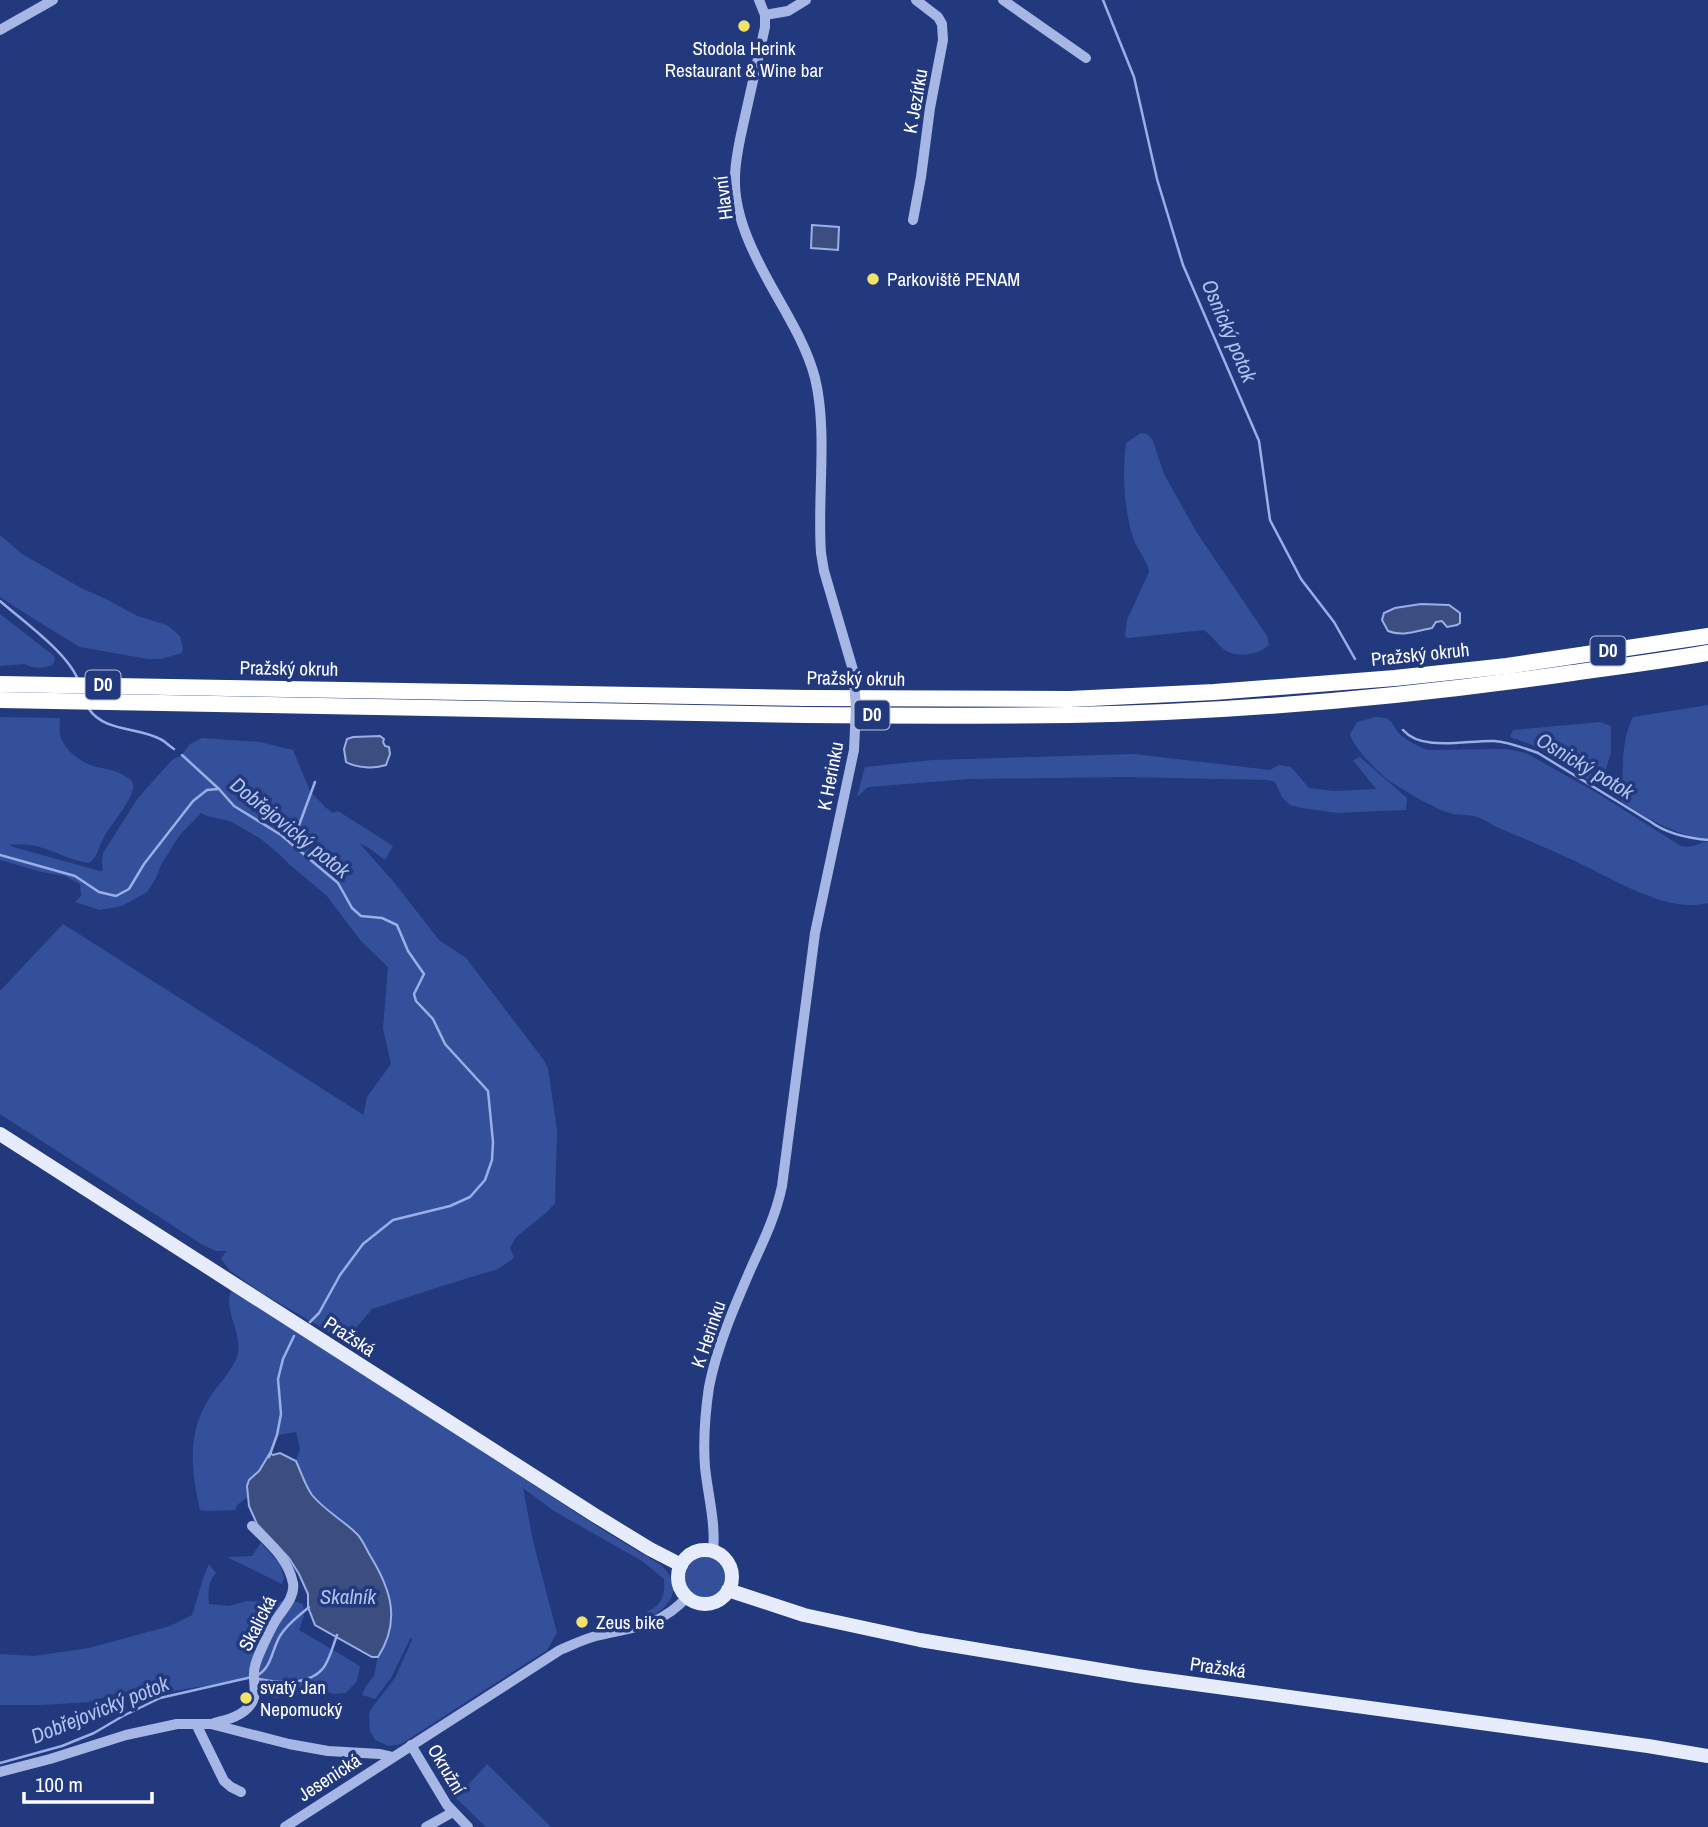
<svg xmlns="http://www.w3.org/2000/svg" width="1708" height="1827" viewBox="0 0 1708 1827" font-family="'Archivo Narrow',sans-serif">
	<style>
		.green { fill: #35509b }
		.water { fill: #3c4d80; stroke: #9aafe7; stroke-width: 2 }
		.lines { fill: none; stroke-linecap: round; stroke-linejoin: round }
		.stream { stroke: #9aafe7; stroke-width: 2.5 }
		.minor { stroke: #a6b7e6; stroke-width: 10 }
		.major { stroke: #e7ecfd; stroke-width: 14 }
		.highway { stroke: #fff; stroke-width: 16 }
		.minor-bridge { stroke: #a6b7e6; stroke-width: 10 }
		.poi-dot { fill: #f2e468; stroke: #22397d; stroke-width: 2.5 }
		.labels { text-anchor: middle; stroke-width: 7; stroke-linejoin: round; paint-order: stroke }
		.shield { fill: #22397d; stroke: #bdc4d8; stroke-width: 2 }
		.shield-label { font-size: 18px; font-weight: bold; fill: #fff }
		.poi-label { font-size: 19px; fill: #fff; stroke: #22397d; text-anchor: start }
		.street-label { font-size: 19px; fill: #fff; stroke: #22397d }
		.water-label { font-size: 21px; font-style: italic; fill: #b1c2ee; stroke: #22397d }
	</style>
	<rect width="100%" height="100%" fill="#22397d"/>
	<g class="green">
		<path d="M1141 433 1147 434 1152 439 1164 474 1197 533 1267 636 1269 645C1257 656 1233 659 1221 647 1215 641 1211 635 1204 630L1128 638 1125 636 1127 620 1149 572C1149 562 1136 549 1133 537 1124 509 1122 472 1126 443Z"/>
		<path d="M0 535 22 554 81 588 106 599 137 616 167 625 180 636 183 649 182 653 161 659H148L80 647 34 619 0 597Z"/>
		<path d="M0 614 53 655 55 658 53 665 41 668 32 667 24 664 0 666Z"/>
		<path d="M1708 705V839C1678 837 1639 815 1615 796L1617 786H1622C1623 763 1622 739 1633 717Z"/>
		<path d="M0 717 60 718C60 723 59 730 60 735 64 750 82 764 97 767 113 771 118 770 132 781 133 786 134 787 132 792 128 806 110 825 103 839 98 848 98 857 89 863 58 858 42 840 9 845L13 847 100 871 103 870 102 862 103 853 138 798 172 760 182 755 190 744 202 738 260 742 293 750 310 791 326 808 328 809 332 813 338 811 393 846 385 860 369 848 359 843 393 881 439 940 466 958 543 1059 548 1068 557 1130 555 1203 547 1212 516 1237 510 1248 514 1258 498 1269 442 1286 372 1309 356 1328 362 1351 262 1293 229 1270 221 1258 227 1251H216L201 1244 0 1114V991L63 924 362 1114 363 1116 367 1097 391 1064 383 1028 388 967 361 941 326 895 290 865 278 853 261 839 230 821 207 816 201 813 179 836 161 865 156 878 147 892 122 906 100 910 75 902 81 896 80 884 65 876 42 872 0 860Z"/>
		<path d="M1376 717C1397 718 1389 725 1402 736 1409 742 1418 746 1427 750L1506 749 1526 753 1597 793 1681 846C1698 849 1697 841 1708 842V903C1667 914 1614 879 1577 862 1551 850 1525 839 1499 828 1492 825 1486 820 1480 818 1472 814 1462 816 1453 814 1436 810 1407 792 1391 782 1380 774 1353 748 1350 734L1357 722Z"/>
		<path d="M1600 722 1611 726V752L1603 779 1593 783 1532 745 1510 737 1513 730Z"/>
		<path d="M1134 754 1270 770 1279 765 1291 767 1309 788 1334 791 1376 789 1353 760 1360 757 1407 798 1406 810 1337 813 1302 808 1290 805 1282 797 1275 782 1268 780 1125 777 969 779 868 787 857 797 865 767 933 760Z"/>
		<path d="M232 1289 609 1534 661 1565C691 1594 660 1618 630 1623L625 1620C649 1611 667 1609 664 1579L642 1561 554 1511 523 1488 533 1541 557 1633 547 1650 401 1744 389 1746 375 1740 370 1731 369 1715 371 1709 395 1678 413 1638 410 1639 391 1678 375 1699 362 1695 366 1686 374 1676 378 1657 387 1637 392 1614 387 1586 358 1535 316 1499 310 1492 296 1461 300 1449 296 1432 277 1435 270 1453 259 1471 249 1480 247 1486 248 1497 237 1505 235 1510 206 1511 200 1510C191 1469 186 1431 212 1394 220 1383 235 1367 238 1353 242 1332 222 1308 232 1289Z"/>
		<path d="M261 1543 280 1564 284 1578 282 1584 227 1557 252 1556Z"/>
		<circle cx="705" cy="1577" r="20"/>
		<path d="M209 1564 216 1573C208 1582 208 1592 209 1604L229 1606 247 1601 271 1602 294 1601 303 1604 304 1616 299 1630 360 1666 357 1681 346 1693 334 1694 314 1688 294 1696 274 1698 264 1692 257 1675 234 1681 156 1694 121 1692 89 1702 42 1705H0V1654L34 1656 89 1648 170 1626 192 1615C198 1598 201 1581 209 1564Z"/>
		<path d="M487 1764 551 1827H486L456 1798Z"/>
	</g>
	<g class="water">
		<path d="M812 225 839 227 838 250 811 248Z"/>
		<path d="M1421 604 1449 605 1460 613V623L1457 625 1447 627 1442 621 1436 622 1432 628C1416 631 1402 637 1388 631L1382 620 1384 613 1395 608Z"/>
		<path d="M380 736 384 739 383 742 385 746 389 747 390 754 386 765C375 769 356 768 346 762L344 749 347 739 353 737Z"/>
		<path d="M270 1453 273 1455 280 1453 296 1461C301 1472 305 1485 312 1495 324 1510 343 1520 357 1534 363 1540 366 1549 371 1557 391 1590 401 1621 378 1657H372L315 1625 308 1607V1594L299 1574 289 1558 257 1524 249 1506 247 1486 249 1480 259 1471Z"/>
	</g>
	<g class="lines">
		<g class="stream">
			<path d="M1103 0 1134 77 1157 179 1183 265 1259 441 1270 520 1301 579 1334 622 1355 659"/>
			<path d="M0 601C23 621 68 653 78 680"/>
			<path d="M89 709C104 732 139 727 160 739 165 741 169 746 174 749"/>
			<path d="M1403 730C1422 752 1467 740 1494 741 1509 742 1524 748 1538 753L1651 822C1667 834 1687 838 1708 840"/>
			<path d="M182 755 219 789 234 806 281 835 338 883 352 908 361 916 382 918 397 925 408 951 424 974 414 994 416 1001 433 1019 445 1044 488 1091 493 1142 492 1160 485 1180 470 1197 450 1206 393 1220 363 1244 340 1275 319 1313 310 1322"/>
			<path d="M292 844 315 782"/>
			<path d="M0 855 75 876 99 892 116 896 129 889 144 864 193 801 207 790 218 789"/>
			<path d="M269 1457 277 1435 281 1414 278 1379 283 1359 294 1336"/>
			<path d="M258 1675C272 1667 272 1649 280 1636 287 1624 299 1616 309 1607"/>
			<path d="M259 1679C278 1683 310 1686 324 1667 330 1658 333 1646 337 1635"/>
			<path d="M0 1763 62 1746 94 1733 123 1716 160 1698 252 1677"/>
		</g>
		<g class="minor">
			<path d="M759 0 765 15V27C758 59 751 89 744 121 740 139 735 159 735 178 734 206 745 235 757 259 776 299 804 336 815 378 828 431 817 498 821 553L824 571 853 670"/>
			<path d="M1003 0 1086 58"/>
			<path d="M765 15 788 11 806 0"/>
			<path d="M0 30 53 0"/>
			<path d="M913 220 921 177 930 108 943 40 942 24 938 17 916 0"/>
			<path d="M713 1552C716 1523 708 1496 705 1467 703 1440 705 1414 709 1387 717 1346 735 1305 752 1266 764 1240 776 1215 782 1186L815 933 854 750"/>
			<path d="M214 1723C227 1720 243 1716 251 1704 259 1693 251 1678 255 1666 257 1657 272 1625 278 1617 285 1607 295 1596 293 1583 288 1558 269 1543 252 1526"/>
			<path d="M196 1724 224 1781 231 1787 241 1792"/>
			<path d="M411 1745 447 1805 468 1827"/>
			<path d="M0 1772 50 1759 126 1735 177 1724H211L289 1744 328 1751 380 1754 393 1757"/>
			<path d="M285 1827 560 1650C572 1645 584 1639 596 1636 633 1627 660 1627 687 1597"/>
			<path d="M426 1827 453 1812"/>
		</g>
		<g class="major">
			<path d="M0 1134 596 1516 650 1549 681 1565"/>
			<circle cx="705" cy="1577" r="27"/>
			<path d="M728 1590 804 1615 920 1640 1137 1676 1648 1746 1708 1756"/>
		</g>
		<g class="highway">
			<path d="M0 684 806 698 1070 699 1214 692 1395 678 1507 666 1708 636"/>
			<path d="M0 700 806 715C895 716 983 716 1071 715 1239 712 1406 697 1572 673 1617 667 1663 661 1708 653"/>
		</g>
		<path class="minor-bridge" d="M853 670 856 707 854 750"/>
	</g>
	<g class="poi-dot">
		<circle cx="744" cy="26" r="7"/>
		<circle cx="873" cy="279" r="7"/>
		<circle cx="582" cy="1622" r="7"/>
		<circle cx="246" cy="1698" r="7"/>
	</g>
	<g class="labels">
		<g class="shield">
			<rect x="1590.5" y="636.5" width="35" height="29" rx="5"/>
			<rect x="85.5" y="670.5" width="35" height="29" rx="5"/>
			<rect x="854.5" y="700.5" width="35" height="29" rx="5"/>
		</g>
		<g class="shield-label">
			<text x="1608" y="657">D0</text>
			<text x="103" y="691">D0</text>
			<text x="872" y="721">D0</text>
		</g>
		<g class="poi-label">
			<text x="744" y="55" text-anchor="middle">Stodola Herink<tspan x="744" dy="22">Restaurant &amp; Wine bar</tspan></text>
			<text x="887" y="286">Parkoviště PENAM</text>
			<text x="596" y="1629">Zeus bike</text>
			<text x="260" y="1694">svatý Jan<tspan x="260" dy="22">Nepomucký</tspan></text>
		</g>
		<g class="street-label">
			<text transform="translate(915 101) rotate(-80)" y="7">K Jezírku</text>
			<text transform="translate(723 198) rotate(-97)" y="7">Hlavní</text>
			<text transform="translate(1420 654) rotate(-6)" y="7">Pražský okruh</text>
			<text transform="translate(289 668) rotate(1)" y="7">Pražský okruh</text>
			<text transform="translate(856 678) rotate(1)" y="7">Pražský okruh</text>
			<text transform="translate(830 776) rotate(-79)" y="7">K Herinku</text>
			<text transform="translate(708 1334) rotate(-71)" y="7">K Herinku</text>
			<text transform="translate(350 1336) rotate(33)" y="7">Pražská</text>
			<text transform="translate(257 1623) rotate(-63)" y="7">Skalická</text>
			<text transform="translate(1218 1667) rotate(8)" y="7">Pražská</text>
			<text transform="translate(447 1769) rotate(59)" y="7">Okružní</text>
			<text transform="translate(329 1777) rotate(-33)" y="7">Jesenická</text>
		</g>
		<g class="water-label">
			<text transform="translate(1229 331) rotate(67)" y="7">Osnický potok</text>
			<text transform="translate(1585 766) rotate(31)" y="7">Osnický potok</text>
			<text transform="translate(290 828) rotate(39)" y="7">Dobřejovický potok</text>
			<text x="348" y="1604">Skalník</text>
			<text transform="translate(100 1710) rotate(-22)" y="7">Dobřejovický potok</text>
		</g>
	</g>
	<path d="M24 1792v10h128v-10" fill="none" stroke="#ffffff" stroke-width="3.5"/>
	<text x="35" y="1792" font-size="21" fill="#ffffff" stroke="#22397d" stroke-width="5" paint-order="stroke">100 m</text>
</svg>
